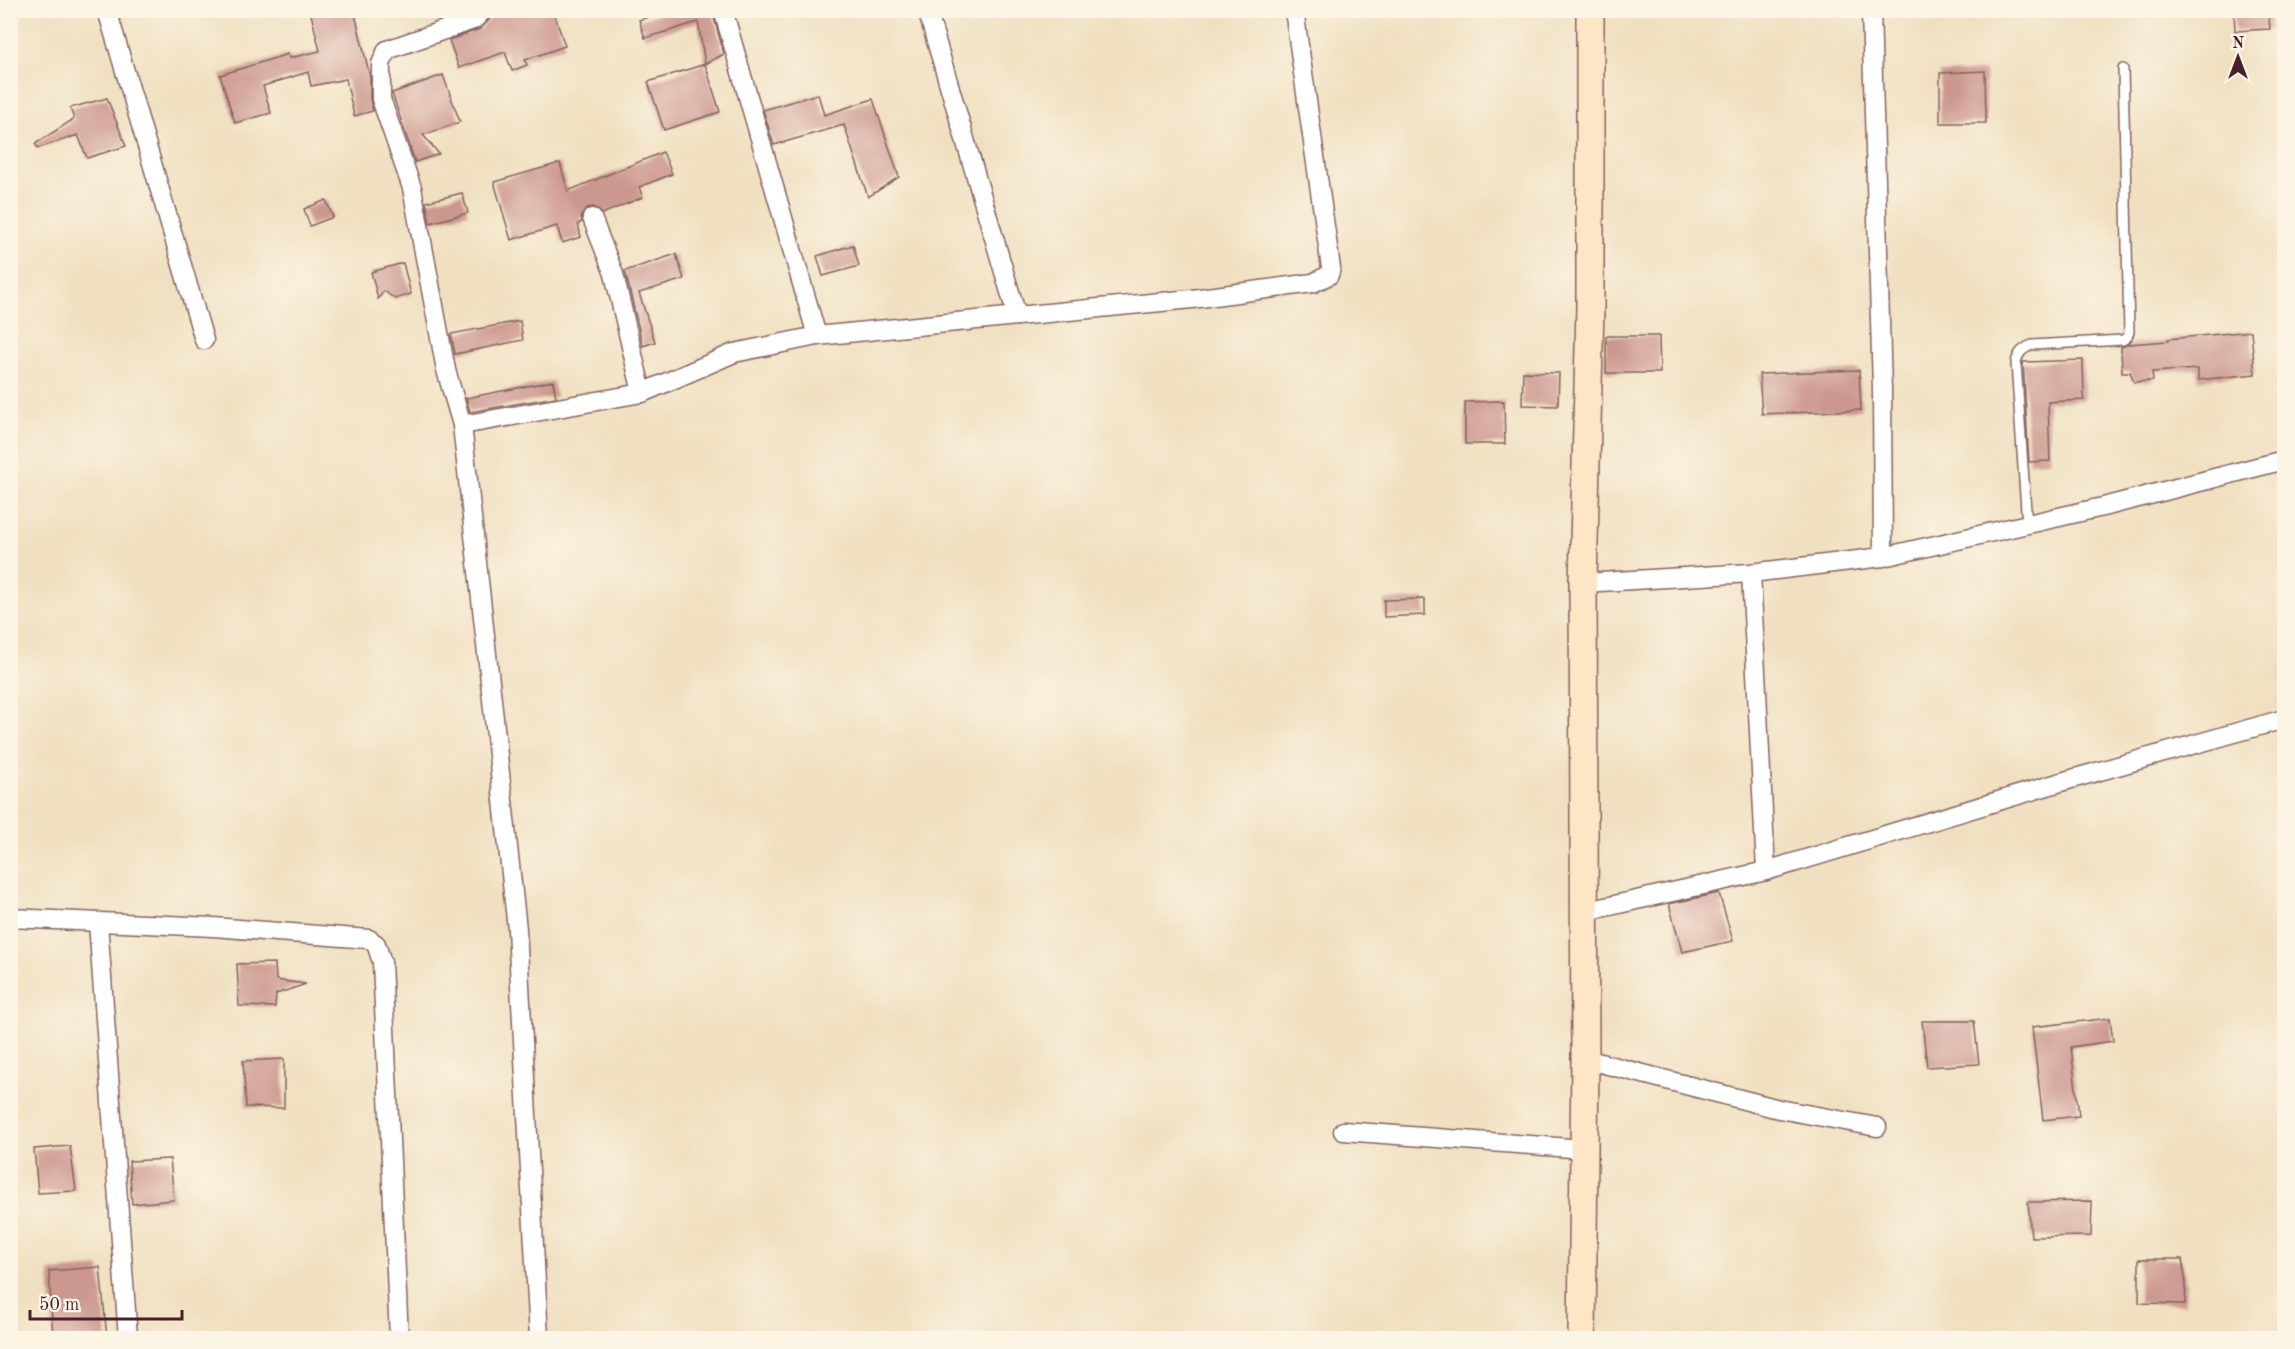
<svg xmlns="http://www.w3.org/2000/svg" width="2295" height="1349" viewBox="0 0 2295 1349" font-family="'Old Standard TT',serif">
	<style>
		.building { fill: #cc978e }
		.lines { fill: none; stroke-linecap: round; stroke-linejoin: round }
		.lane-casing { stroke: #846360; stroke-width: 12 }
		.street-casing { stroke: #846360; stroke-width: 21 }
		.secondary-casing { stroke: #846360; stroke-width: 30 }
		.lane { stroke: #fff; stroke-width: 9 }
		.street { stroke: #fff; stroke-width: 18 }
		.secondary { stroke: #fee5c5; stroke-width: 27 }
	</style>
	<rect width="100%" height="100%" fill="#fcf5e5"/>
	<filter id="ink" filterUnits="userSpaceOnUse"><feTurbulence type="fractalNoise" baseFrequency=".0167" numOctaves="2"/><feDisplacementMap in="SourceGraphic" scale="12" xChannelSelector="R" yChannelSelector="G"/><feConvolveMatrix kernelMatrix="1 2 1 2 8 2 1 2 1" color-interpolation-filters="sRGB"/></filter>
	<filter id="wash" filterUnits="userSpaceOnUse"><feTurbulence type="fractalNoise" baseFrequency=".008" numOctaves="4" result="noise"/><feDisplacementMap in="SourceGraphic" scale="24" xChannelSelector="R" yChannelSelector="G"/><feGaussianBlur stdDeviation="1.35" result="paint"/><feColorMatrix in="noise" values="0 0 0 0 0 0 0 0 0 0 0 0 0 0 0 0 0 1.4 0 .05"/><feComposite in="paint" operator="in"/></filter>
	<g filter="url(#wash)">
		<rect width="100%" height="100%" fill="#f0e0c1"/>
		<g id="blocks">
			<g class="building">
				<path d="M310 10H354L370 77V99L373 111 354 116 346 79 311 86 308 72 263 86 271 113 235 123 220 75 288 54 289 58 320 51Z"/>
				<path d="M492 10H553L565 46 525 60 527 65 512 71 505 52 459 68 449 40 480 29 489 20Z"/>
				<path d="M670 10H712L724 54 705 64 698 22 645 38 639 20Z"/>
				<path d="M2234 10H2268L2270 29 2235 31Z"/>
				<path d="M705 64 720 112 664 130 648 82Z"/>
				<path d="M1985 71 1986 123H1940V73Z"/>
				<path d="M443 75 460 122 423 135 439 154 415 162 392 93Z"/>
				<path d="M818 94 824 115 873 99 899 177 868 197 844 125 774 145 763 110Z"/>
				<path d="M107 98 126 146 87 158 78 135 38 148 35 144 74 119 70 108Z"/>
				<path d="M663 152 672 174 639 187 643 197 602 214 594 207 587 208 581 216 582 222 578 224 581 237 562 243 557 226 511 240 494 182 560 163 568 191Z"/>
				<path d="M462 193 468 213 430 223 426 202Z"/>
				<path d="M326 200 333 217 310 226 304 209Z"/>
				<path d="M853 245 859 266 823 276 817 256Z"/>
				<path d="M676 254 684 279 639 293 655 342 643 346 625 271Z"/>
				<path d="M403 263 411 294 395 299 384 291 378 299 371 272Z"/>
				<path d="M520 321 523 340 455 354 451 334Z"/>
				<path d="M2251 331 2255 374 2198 380V369L2152 372 2153 381 2134 382 2130 372H2122L2121 347 2129 344 2168 341V339Z"/>
				<path d="M1606 336H1659L1660 373H1606Z"/>
				<path d="M2083 360 2084 400 2048 402 2050 461 2029 462 2023 362Z"/>
				<path d="M1859 370 1861 410 1762 414 1759 374Z"/>
				<path d="M1523 372 1559 373 1558 406 1522 405Z"/>
				<path d="M553 381 556 397 470 412 466 398Z"/>
				<path d="M1504 401 1505 444H1465V402Z"/>
				<path d="M1425 599V615L1384 617V600Z"/>
				<path d="M1719 893 1733 941 1682 952 1669 904Z"/>
				<path d="M275 963 276 980 306 984 276 994 275 1007 239 1006 237 964Z"/>
				<path d="M2110 1018 2113 1041 2071 1047 2079 1116 2043 1120 2032 1027Z"/>
				<path d="M1922 1021H1974L1979 1064 1927 1067Z"/>
				<path d="M284 1059V1108L246 1107 243 1061Z"/>
				<path d="M70 1146 76 1191 38 1193 34 1149Z"/>
				<path d="M170 1159 174 1200 132 1204 129 1161Z"/>
				<path d="M2092 1201 2091 1236 2031 1237 2028 1202Z"/>
				<path d="M2139 1259H2182L2186 1283 2185 1304 2139 1303Z"/>
				<path d="M100 1267 107 1338H53L49 1271Z"/>
			</g>
		</g>
	</g>
	<g filter="url(#ink)">
		<use href="#blocks" fill-opacity="0" stroke="#846360" stroke-width="1.5"/>
		<g class="lines">
			<g class="lane-casing">
				<path id="lane" d="M2027 525 2016 363C2018 353 2022 349 2032 345L2123 340 2127 337 2129 332 2123 69"/>
			</g>
			<g class="street-casing">
				<g id="street">
					<path d="M107 10 204 340"/>
					<path d="M481 10 479 15 473 20 387 50 381 64V99L412 188 446 370 462 425 517 929 539 1338"/>
					<path d="M723 10 817 336 1017 316"/>
					<path d="M927 10 1017 316 1192 299 1313 283 1329 275 1331 268 1294 10"/>
					<path d="M1871 10 1882 389 1883 557"/>
					<path d="M642 393 734 353 817 336"/>
					<path d="M462 425 642 393 614 274 592 218"/>
					<path d="M1751 573 1766 871"/>
					<path d="M1583 583 1751 573 1883 557 2107 506 2284 460"/>
					<path d="M1583 912 1766 871 2061 782 2284 719"/>
					<path d="M10 918 213 927 369 939 376 944 382 962 399 1338"/>
					<path d="M98 922 128 1338"/>
					<path d="M1585 1059 1779 1109 1877 1127"/>
					<path d="M1343 1131 1584 1149"/>
				</g>
			</g>
			<g class="secondary-casing">
				<path id="secondary" d="M1582 1338 1585 1059 1583 583 1590 307V10"/>
			</g>
			<use href="#lane" class="lane"/>
			<use href="#street" class="street"/>
			<use href="#secondary" class="secondary"/>
		</g>
	</g>
	<rect width="2295" height="1349" fill="none" stroke="#fcf5e5" stroke-width="36"/>
	<g transform="translate(2238 57)" stroke="#fcf5e5" stroke-width="4.5" paint-order="stroke">
	<path d="M0-4.5L10 22L0 15L-10 22Z" fill="#4a1f2b"/>
	<text y="-9" font-size="16" font-weight="bold" text-anchor="middle" fill="#4a1f2b">N</text>
	</g>
	<path d="M30 1310v9h152v-9" fill="none" stroke="#4a1f2b" stroke-width="3"/>
	<text x="39" y="1310" font-size="18" fill="#4a1f2b" stroke="#fcf5e5" stroke-width="4.5" paint-order="stroke">50 m</text>
</svg>
